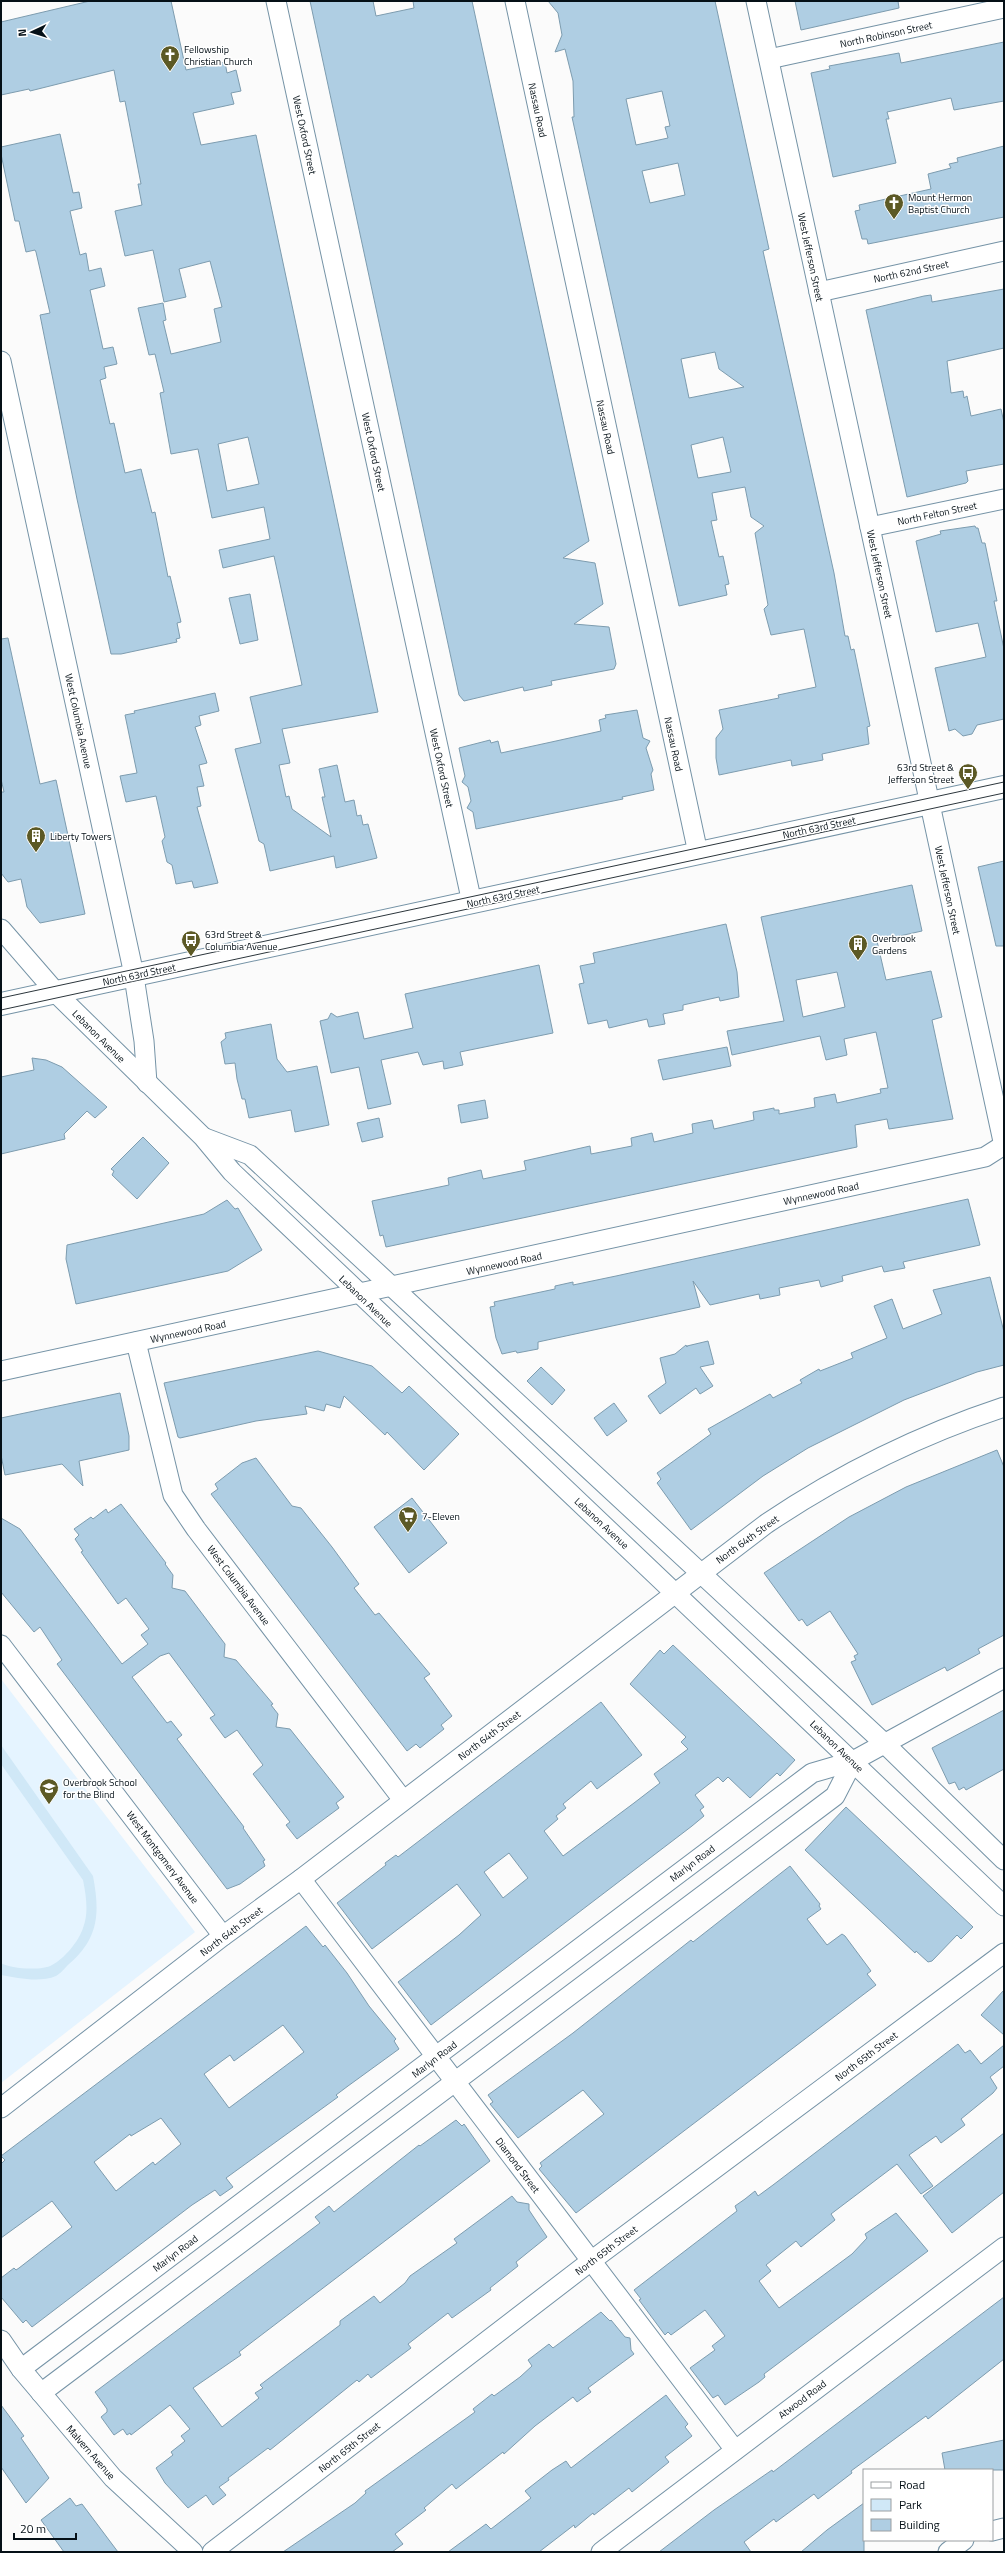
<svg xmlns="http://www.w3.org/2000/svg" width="1005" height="2553" viewBox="0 0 1005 2553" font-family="'Titillium Web',sans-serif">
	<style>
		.built { fill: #e5f4ff }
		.green { fill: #d0e8f7 }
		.building { fill: #afcee3; stroke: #7d9caf; fill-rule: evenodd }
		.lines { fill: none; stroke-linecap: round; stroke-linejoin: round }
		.minor-casing { stroke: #7593a6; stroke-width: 21 }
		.primary-casing { stroke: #7593a6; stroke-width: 24 }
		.minor { stroke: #fff; stroke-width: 19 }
		.primary { stroke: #fff; stroke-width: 22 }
		.tram { stroke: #2c363c; stroke-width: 1 }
		.labels { text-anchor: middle; stroke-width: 3; stroke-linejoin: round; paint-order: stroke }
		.street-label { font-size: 10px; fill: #051017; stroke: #fff }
		.poi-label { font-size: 10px; fill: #051017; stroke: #fff; text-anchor: start }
	</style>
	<rect width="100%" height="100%" fill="#fbfbfb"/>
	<path class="built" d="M1 1679 195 1932 1 2083Z"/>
	<path class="green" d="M1 1745 93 1876C100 1913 99 1938 69 1964 65 1968 60 1974 56 1976 39 1983 18 1978 1 1975V1963C10 1969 42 1971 52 1965 64 1959 79 1941 83 1928 89 1913 86 1895 83 1880L1 1764Z"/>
	<g class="building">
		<path d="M90 1H171L186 70 225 62 227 73 236 70 241 91 231 93 234 104 193 113 201 145 256 135 378 712 282 729 290 763 279 765 286 797 289 796 292 809 331 837 322 797H325L319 769 337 765 345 802 354 800 357 816 361 815 363 825 368 824 377 858 336 868 334 856 270 871 264 844 259 841 235 749 261 743 250 697 302 685 274 556 223 568 219 550 270 539 264 507 212 518 198 449 171 454 160 393 164 392 155 354 149 355 138 308 163 303 166 320 163 321 171 354 221 342 214 309 222 307 210 261 179 269 186 297 164 302 153 250 125 256 115 211 142 205 138 184H141L125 101 120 102 114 70 30 91 29 89 1 95V22ZM248 437 259 484 227 491 218 444Z"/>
		<path d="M310 1H373L376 16 414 8 413 1H472L589 541 563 558 595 563 603 604 574 624 609 627 616 664 614 669 551 681 552 685 524 691 523 687 464 701 459 695Z"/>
		<path d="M548 1H715L769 249 763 251 834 573 845 636H848L851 650 854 649 870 726 867 727 869 744 822 754 823 760 792 766 791 760 719 775 716 758V738L723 729 719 710 779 698 778 695 816 687 804 629 771 635 764 609 768 605 755 533 764 526 751 517 745 487 712 493 717 520 711 521 719 557 723 556 729 584 725 585 727 595 679 606 572 117H574L573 81 565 49 555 52 562 35 558 13ZM662 91 670 126 665 127 668 138 636 145 626 99ZM678 163 685 195 650 203 642 171ZM715 352 719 369 744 387 689 398 681 359ZM723 437 731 472 698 478 691 445Z"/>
		<path d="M795 1H898L899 8 801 30Z"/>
		<path d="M1004 42V101L954 110 951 98 887 112 889 119H886L896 163 833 177 811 73 830 69 829 66 899 53 901 63Z"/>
		<path d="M60 134 73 193 79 192 82 208 70 211 80 255 86 253 89 271 101 268 105 286 90 290 103 349 113 347 117 364 104 367 106 378 100 380 110 424 114 423 125 473 141 469 152 513 155 512 168 577 170 576 181 622 177 623 180 638 176 639 177 642 121 654H111L77 499 40 315 50 313 36 252 35 250 26 252 19 221H15L1 154V147Z"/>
		<path d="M1004 146V217L868 244 867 239H862L855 211 860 210 859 205 931 189 928 174 951 168 949 164 958 162 957 158Z"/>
		<path d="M1004 289V348L947 361 951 393 963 391 964 398 967 396 971 416 1001 409 1004 423V464L966 471 968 481 966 483 907 497 866 310 924 296 931 295 932 302Z"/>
		<path d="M975 526 976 528H978L982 543H985L997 601H994L1004 649V719L977 725 972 734 963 736 955 729 949 731 935 668 986 657 978 623 936 632 916 541 941 534 940 531Z"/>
		<path d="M250 594 258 640 240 644 229 598Z"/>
		<path d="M8 638 40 784 56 780 85 914 40 923 27 907 21 879 8 882 1 873V792H4L1 779V639Z"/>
		<path d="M215 693 219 711 199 716 201 725 195 727 207 763 199 765 204 786 197 787 201 806 197 807 218 883 194 888 192 881 176 884 172 865 167 862 162 841 165 837 156 796 126 802 120 776 137 773 125 715 135 713 134 711Z"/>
		<path d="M637 710 643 738 650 741 646 748 653 770 651 774 654 790 622 797 623 799 476 829 473 812 467 808 471 801 468 787 462 782 465 776 459 748 490 740 491 743 498 741 501 753 556 741 601 731 599 720 606 718 605 715Z"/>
		<path d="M1004 861V946H996L978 867Z"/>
		<path d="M912 885 922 931 877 941 886 980 931 971 942 1017 932 1020 953 1119 889 1129 887 1119 855 1125 857 1147 386 1247 383 1235 380 1236 372 1201 449 1185 448 1178 481 1170 483 1179 526 1170 524 1161 590 1146 591 1154 632 1146 631 1138 652 1133 654 1142 693 1133 692 1124 712 1120 714 1129 754 1120 753 1112 764 1110 774 1108V1110H779V1114L815 1107 814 1098 835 1094 837 1103 881 1093 880 1089 888 1088 876 1032 844 1039 847 1055 826 1060 820 1036 732 1055 727 1031 784 1021 761 917ZM837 972 845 1007 803 1017 796 980Z"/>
		<path d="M726 924 737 972 739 997 720 1001 719 997 683 1005V1010L663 1014 665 1024 649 1027 647 1019 609 1028 607 1020 588 1024 579 984 584 983 580 966 595 963 593 953Z"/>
		<path d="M539 965 553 1033 460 1052 463 1065 444 1069 443 1061 423 1065 418 1052 381 1060 391 1104 368 1109 359 1067 331 1073 320 1021 328 1019 331 1013 337 1017 358 1012 364 1039 413 1028 405 994Z"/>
		<path d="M271 1024 277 1059 287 1072 317 1066 329 1125 295 1132 291 1110 249 1118 245 1099H242L237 1079 235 1063 225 1064 221 1042 226 1038 225 1033Z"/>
		<path d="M727 1047 731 1066 663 1080 658 1060Z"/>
		<path d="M32 1058 46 1060 62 1067 107 1107 95 1118 87 1111 64 1134 65 1139 1 1154V1077L34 1070Z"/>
		<path d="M485 1100 488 1118 461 1123 458 1105Z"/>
		<path d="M379 1118 383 1137 362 1142 357 1123Z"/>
		<path d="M143 1137 169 1163 137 1199 112 1175 114 1171 111 1169Z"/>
		<path d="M968 1199 980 1245 903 1262 905 1268 884 1272 882 1266 842 1276 843 1281 821 1287 819 1280 779 1288 780 1295 760 1299 759 1294 710 1305 693 1281 700 1307 538 1342V1349L517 1353 516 1351 502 1354 496 1338 490 1307 495 1306 494 1302 555 1289V1286L573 1282V1285L616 1276Z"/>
		<path d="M227 1200 235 1209 238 1208 262 1250 228 1271 76 1304 66 1259 67 1245 204 1214Z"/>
		<path d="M990 1277 1004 1332V1365L977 1372 904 1400 808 1448 763 1476 691 1530 657 1483 661 1479 657 1473 711 1434 708 1429 770 1394 773 1398 802 1383 800 1380 819 1369 820 1371 853 1358 851 1353 887 1338 874 1306 892 1299 903 1329 942 1314 933 1290Z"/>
		<path d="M708 1341 714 1364 700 1367 713 1386 700 1394 696 1388 660 1414 648 1396 666 1383 660 1358 675 1354 686 1345 687 1347V1346Z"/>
		<path d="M318 1351 372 1366 402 1393 409 1386 459 1434 424 1470 387 1432 385 1435 344 1396 340 1408 326 1404 324 1411 305 1406 307 1414 256 1421 180 1438 178 1437 164 1383Z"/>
		<path d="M541 1367 565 1390 552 1405 527 1381Z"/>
		<path d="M120 1393 129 1436V1450L79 1461 83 1486 62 1464 5 1475 1 1455V1418Z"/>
		<path d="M614 1403 627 1421 607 1436 594 1418Z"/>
		<path d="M997 1450 1004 1467V1635L978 1649 980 1653 947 1671 945 1667 872 1705 851 1662 856 1660 854 1656 858 1654 830 1611 807 1626 802 1619 799 1621 764 1573 849 1517 906 1487Z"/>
		<path d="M256 1458 292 1506 301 1508 332 1547 359 1584 354 1588 375 1615 379 1613 430 1674 424 1678 452 1716 441 1725 444 1729 420 1748 416 1744 407 1751 211 1494 218 1489 215 1484 242 1463Z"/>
		<path d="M412 1498 447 1543 409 1573 374 1527Z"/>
		<path d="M121 1504 166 1563 165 1564 173 1575 172 1588 185 1591 225 1644 224 1657 236 1660 273 1704 271 1705 278 1714 276 1727 290 1729 344 1797 336 1803 339 1808 297 1839 286 1825 290 1822 253 1774 263 1765 237 1730 225 1738 210 1718 215 1715 169 1653 160 1656 132 1677 167 1723 171 1721 182 1735 177 1739 244 1827 243 1828 265 1860 263 1861 265 1866 240 1884 227 1889 57 1664 62 1660 40 1627 34 1632 1 1592V1518L20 1529 122 1664 148 1644 141 1635 149 1629 126 1598 118 1604 81 1552 83 1551 75 1539 79 1535 74 1529 91 1517 93 1519 106 1509 108 1513Z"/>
		<path d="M673 1645 795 1760 780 1776 777 1773 750 1798 728 1777 723 1782 718 1777 695 1795 704 1807 700 1810 704 1816 692 1826 431 2025 398 1982 459 1935 481 1915 457 1884 372 1949 337 1903 386 1865 385 1863 396 1855 398 1857 601 1702 642 1755 597 1789 591 1781 563 1804 566 1808 556 1816 558 1819 544 1831 563 1856 634 1803 660 1783 654 1774 688 1749 681 1742 686 1737 630 1684 660 1650 664 1654ZM509 1853 528 1878 503 1898 484 1872Z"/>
		<path d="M1004 1710V1769L966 1790 964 1787 959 1790 955 1782 949 1784 932 1748Z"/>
		<path d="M846 1807 973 1927 961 1939 957 1935 932 1961 928 1962 916 1951 915 1953 805 1850Z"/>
		<path d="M790 1866 820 1904 819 1906 821 1909 807 1919 827 1945 842 1934 845 1936 871 1971 867 1974 876 1985 576 2213 539 2169 542 2166 540 2163 604 2114 583 2090 518 2138 490 2104 493 2102 488 2095 573 2033 691 1940 693 1942Z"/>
		<path d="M306 1926 323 1947 325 1945 347 1973 369 2006 396 2039 394 2041 399 2049 348 2086 336 2095 338 2097 226 2178 233 2187 220 2196 215 2190 192 2205 32 2327 26 2320 23 2323 1 2297V2278L14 2268 16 2270 19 2268 72 2227 52 2201 1 2238V2164L5 2160 1 2156ZM283 2025 304 2052 229 2108 204 2074 230 2055 234 2061ZM161 2118 181 2144 155 2165 153 2162 116 2191 94 2162 130 2134 131 2136Z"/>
		<path d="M1004 1990V2035L981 2015Z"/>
		<path d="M958 2044 965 2053 970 2050 981 2064 1004 2045V2066L990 2077 997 2088 993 2093 961 2119 965 2125 941 2143 936 2136 909 2155 933 2186 921 2194 897 2164 831 2214 835 2220 801 2247 796 2241 766 2265 771 2271 759 2281 779 2308 852 2254 867 2238 865 2234 896 2213 928 2251 764 2374 765 2377 759 2382 725 2405 718 2395 713 2398 690 2368 715 2350 712 2346 725 2336 705 2310 671 2335 668 2332 665 2335 639 2300 641 2299 634 2290 737 2211 735 2206 745 2199 755 2191 758 2196 773 2185Z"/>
		<path d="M456 2120 462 2126 464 2124 490 2161 239 2352 241 2355 193 2388 222 2427 259 2398 255 2393 263 2388 260 2385 340 2325V2321L374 2296 380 2303 405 2283 410 2276 457 2243 454 2239 512 2196 517 2202 529 2204V2210L547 2237 516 2262 518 2266 490 2288 491 2290 452 2318 448 2313 408 2344 411 2348 371 2378 368 2374 359 2382 357 2380 270 2450 268 2448 228 2478 229 2480 219 2487 226 2495 213 2505 206 2495 188 2508 165 2483 156 2468 173 2455 171 2452 185 2441 181 2436 190 2429 170 2405 131 2435 130 2433 127 2435 123 2429 114 2435 101 2417 107 2412V2409L95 2392 320 2223 315 2217 329 2206 334 2212 419 2145 420 2146Z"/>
		<path d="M1004 2133V2192L952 2233 923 2196Z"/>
		<path d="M1004 2297V2359L928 2419 926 2416 851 2471 852 2473 818 2499 814 2494 776 2522 774 2519 757 2532 744 2542 751 2552H659L714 2510 772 2470 773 2472Z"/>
		<path d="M601 2312 610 2321 611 2320 625 2337 630 2338 631 2350 634 2354 588 2388 591 2392 577 2402 573 2397 535 2426 504 2454 503 2452 456 2489 452 2484 424 2508 426 2510 395 2534 403 2544 392 2552H283L355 2503 366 2493 365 2491 475 2412 473 2409 492 2394 494 2396 520 2377 532 2366 528 2360 549 2344 553 2348Z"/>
		<path d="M666 2395 688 2424 685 2427 692 2436 665 2457 669 2462 632 2492 629 2488 594 2515 593 2513 575 2528 574 2525 539 2552H448L486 2524 491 2529 531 2498 525 2491 552 2470 566 2461 571 2468Z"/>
		<path d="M1 2405 24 2436 21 2438 49 2478 26 2503 1 2467Z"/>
		<path d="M1004 2440V2470H945L942 2453Z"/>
		<path d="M70 2498 76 2506 82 2504 118 2552H64L41 2520Z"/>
		<path d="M864 2503V2552H801L827 2530Z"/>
	</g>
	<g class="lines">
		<g class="minor-casing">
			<g id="minor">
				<path d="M276 1 472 903"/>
				<path d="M515 1 698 853"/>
				<path d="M756 1 1004 1146"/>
				<path d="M769 59 1004 8"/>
				<path d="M819 292 1004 251"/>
				<path d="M1 361 133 970 144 1041 147 1083"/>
				<path d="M870 527 1004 499"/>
				<path d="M1 929 60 997 203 1137 232 1172 1004 1906"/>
				<path d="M205 1138 250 1155 885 1744 1004 1860"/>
				<path d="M136 1342 173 1495 196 1529 403 1800"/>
				<path d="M1 1371 985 1157 1004 1145"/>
				<path d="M1 1645 223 1936"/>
				<path d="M301 1879 735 2450"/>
				<path d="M1 2108 223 1936 301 1879 766 1524C840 1474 919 1435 1004 1407"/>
				<path d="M1 2340 21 2369 113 2478 193 2552"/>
				<path d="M21 2369 812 1773 853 1761 1004 1678"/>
				<path d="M41 2393 835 1796 853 1761"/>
				<path d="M992 2531 1004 2528"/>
				<path d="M212 2552 591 2261 1004 1953"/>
				<path d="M601 2552 1004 2247"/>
				<path d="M948 2552 964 2540"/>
			</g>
		</g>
		<g class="primary-casing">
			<path id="primary" d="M1 1004 1004 787"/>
		</g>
		<use href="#minor" class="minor"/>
		<use href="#primary" class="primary"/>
		<g class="tram">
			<path d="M1 998 1004 782"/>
			<path d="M1 1010 1004 793"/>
		</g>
	</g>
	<defs>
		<g id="church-pin" transform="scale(1)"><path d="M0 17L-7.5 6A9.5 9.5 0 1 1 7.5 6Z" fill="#5c5925" stroke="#fff"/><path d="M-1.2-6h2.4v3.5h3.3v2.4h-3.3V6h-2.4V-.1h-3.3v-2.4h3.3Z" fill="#fff"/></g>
		<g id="bus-pin" transform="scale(1)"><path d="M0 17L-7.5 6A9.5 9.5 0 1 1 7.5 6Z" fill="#5c5925" stroke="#fff"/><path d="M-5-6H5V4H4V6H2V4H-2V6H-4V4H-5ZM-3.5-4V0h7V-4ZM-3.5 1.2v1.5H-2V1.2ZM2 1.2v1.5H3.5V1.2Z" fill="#fff"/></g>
		<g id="building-pin" transform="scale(1)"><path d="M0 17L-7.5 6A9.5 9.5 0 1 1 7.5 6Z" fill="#5c5925" stroke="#fff"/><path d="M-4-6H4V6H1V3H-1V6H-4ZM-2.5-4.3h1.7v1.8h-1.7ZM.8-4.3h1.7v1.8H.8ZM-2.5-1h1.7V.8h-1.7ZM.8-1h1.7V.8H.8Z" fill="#fff"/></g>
		<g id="supermarket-pin" transform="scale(1)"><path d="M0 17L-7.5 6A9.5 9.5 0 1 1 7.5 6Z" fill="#5c5925" stroke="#fff"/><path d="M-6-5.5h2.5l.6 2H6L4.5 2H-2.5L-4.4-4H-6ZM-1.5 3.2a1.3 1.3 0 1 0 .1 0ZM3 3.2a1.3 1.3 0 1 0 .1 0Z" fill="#fff"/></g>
		<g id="school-pin" transform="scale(1)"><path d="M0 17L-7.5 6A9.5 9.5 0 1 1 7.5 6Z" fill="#5c5925" stroke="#fff"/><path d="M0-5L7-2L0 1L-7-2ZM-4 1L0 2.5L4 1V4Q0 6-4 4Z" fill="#fff"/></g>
	</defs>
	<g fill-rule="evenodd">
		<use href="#church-pin" x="170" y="55"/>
		<use href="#church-pin" x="894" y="203"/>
		<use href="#bus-pin" x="968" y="773"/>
		<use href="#building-pin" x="36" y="836"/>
		<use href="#bus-pin" x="191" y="940"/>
		<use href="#building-pin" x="858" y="944"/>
		<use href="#supermarket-pin" x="408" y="1516"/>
		<use href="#school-pin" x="49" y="1788"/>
	</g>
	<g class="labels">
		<g class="street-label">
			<text transform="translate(886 34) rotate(-12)" y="4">North Robinson Street</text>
			<text transform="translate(538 110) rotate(78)" y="4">Nassau Road</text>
			<text transform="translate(305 135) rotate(78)" y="4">West Oxford Street</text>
			<text transform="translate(811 257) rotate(78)" y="4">West Jefferson Street</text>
			<text transform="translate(911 271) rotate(-12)" y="4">North 62nd Street</text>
			<text transform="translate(606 427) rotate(78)" y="4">Nassau Road</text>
			<text transform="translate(374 452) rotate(78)" y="4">West Oxford Street</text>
			<text transform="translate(937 513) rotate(-12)" y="4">North Felton Street</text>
			<text transform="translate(880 574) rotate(78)" y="4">West Jefferson Street</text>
			<text transform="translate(79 721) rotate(78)" y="4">West Columbia Avenue</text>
			<text transform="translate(674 744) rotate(78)" y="4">Nassau Road</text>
			<text transform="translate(442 768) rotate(78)" y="4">West Oxford Street</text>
			<text transform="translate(819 827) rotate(-12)" y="4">North 63rd Street</text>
			<text transform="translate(948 890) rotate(78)" y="4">West Jefferson Street</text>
			<text transform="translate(503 896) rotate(-12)" y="4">North 63rd Street</text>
			<text transform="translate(139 974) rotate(-12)" y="4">North 63rd Street</text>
			<text transform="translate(99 1036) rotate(45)" y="4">Lebanon Avenue</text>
			<text transform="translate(821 1193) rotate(-12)" y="4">Wynnewood Road</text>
			<text transform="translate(504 1263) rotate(-12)" y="4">Wynnewood Road</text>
			<text transform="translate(366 1301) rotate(44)" y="4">Lebanon Avenue</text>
			<text transform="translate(188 1331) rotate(-12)" y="4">Wynnewood Road</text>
			<text transform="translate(602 1523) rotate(43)" y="4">Lebanon Avenue</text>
			<text transform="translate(747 1539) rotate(-36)" y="4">North 64th Street</text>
			<text transform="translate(239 1585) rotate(53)" y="4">West Columbia Avenue</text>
			<text transform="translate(489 1735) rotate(-37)" y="4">North 64th Street</text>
			<text transform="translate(837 1746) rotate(44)" y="4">Lebanon Avenue</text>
			<text transform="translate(163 1857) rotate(53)" y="4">West Montgomery Avenue</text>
			<text transform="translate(692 1863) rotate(-37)" y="4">Marlyn Road</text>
			<text transform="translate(231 1931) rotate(-37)" y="4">North 64th Street</text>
			<text transform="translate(866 2056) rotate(-37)" y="4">North 65th Street</text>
			<text transform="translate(434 2059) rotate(-37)" y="4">Marlyn Road</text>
			<text transform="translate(518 2165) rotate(53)" y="4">Diamond Street</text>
			<text transform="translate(606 2250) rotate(-37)" y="4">North 65th Street</text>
			<text transform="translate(175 2253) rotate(-37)" y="4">Marlyn Road</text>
			<text transform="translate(802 2399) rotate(-37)" y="4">Atwood Road</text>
			<text transform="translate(349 2447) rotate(-38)" y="4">North 65th Street</text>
			<text transform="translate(91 2452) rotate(49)" y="4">Malvern Avenue</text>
		</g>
		<g class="poi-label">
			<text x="184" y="53">Fellowship<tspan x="184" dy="12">Christian Church</tspan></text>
			<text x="908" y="201">Mount Hermon<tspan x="908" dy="12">Baptist Church</tspan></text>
			<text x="954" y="771" text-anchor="end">63rd Street &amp;<tspan x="954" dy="12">Jefferson Street</tspan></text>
			<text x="50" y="840">Liberty Towers</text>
			<text x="205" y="938">63rd Street &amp;<tspan x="205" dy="12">Columbia Avenue</tspan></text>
			<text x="872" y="942">Overbrook<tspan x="872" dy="12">Gardens</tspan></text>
			<text x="422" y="1520">7-Eleven</text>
			<text x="63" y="1786">Overbrook School<tspan x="63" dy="12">for the Blind</tspan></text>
		</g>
	</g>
	<rect width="1005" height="2553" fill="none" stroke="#051017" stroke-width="4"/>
	<rect x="863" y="2469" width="130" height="72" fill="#ffffff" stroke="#9b9fa2"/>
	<rect x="871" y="2482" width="20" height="6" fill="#ffffff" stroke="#9b9fa2"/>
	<text x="899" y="2489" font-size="12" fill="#051017">Road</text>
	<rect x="871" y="2499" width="20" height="12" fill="#d0e8f7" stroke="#9b9fa2"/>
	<text x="899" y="2509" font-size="12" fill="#051017">Park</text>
	<rect x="871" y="2519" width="20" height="12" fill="#afcee3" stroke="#9b9fa2"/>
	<text x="899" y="2529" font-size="12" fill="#051017">Building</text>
	<g transform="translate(32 32) rotate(266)" stroke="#ffffff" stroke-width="3" paint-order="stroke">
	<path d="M0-3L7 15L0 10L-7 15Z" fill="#051017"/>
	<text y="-6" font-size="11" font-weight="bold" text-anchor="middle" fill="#051017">N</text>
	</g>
	<path d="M14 2533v6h62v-6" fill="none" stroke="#051017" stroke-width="2"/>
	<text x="20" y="2533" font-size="12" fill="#051017" stroke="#ffffff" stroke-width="3" paint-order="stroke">20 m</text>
</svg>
